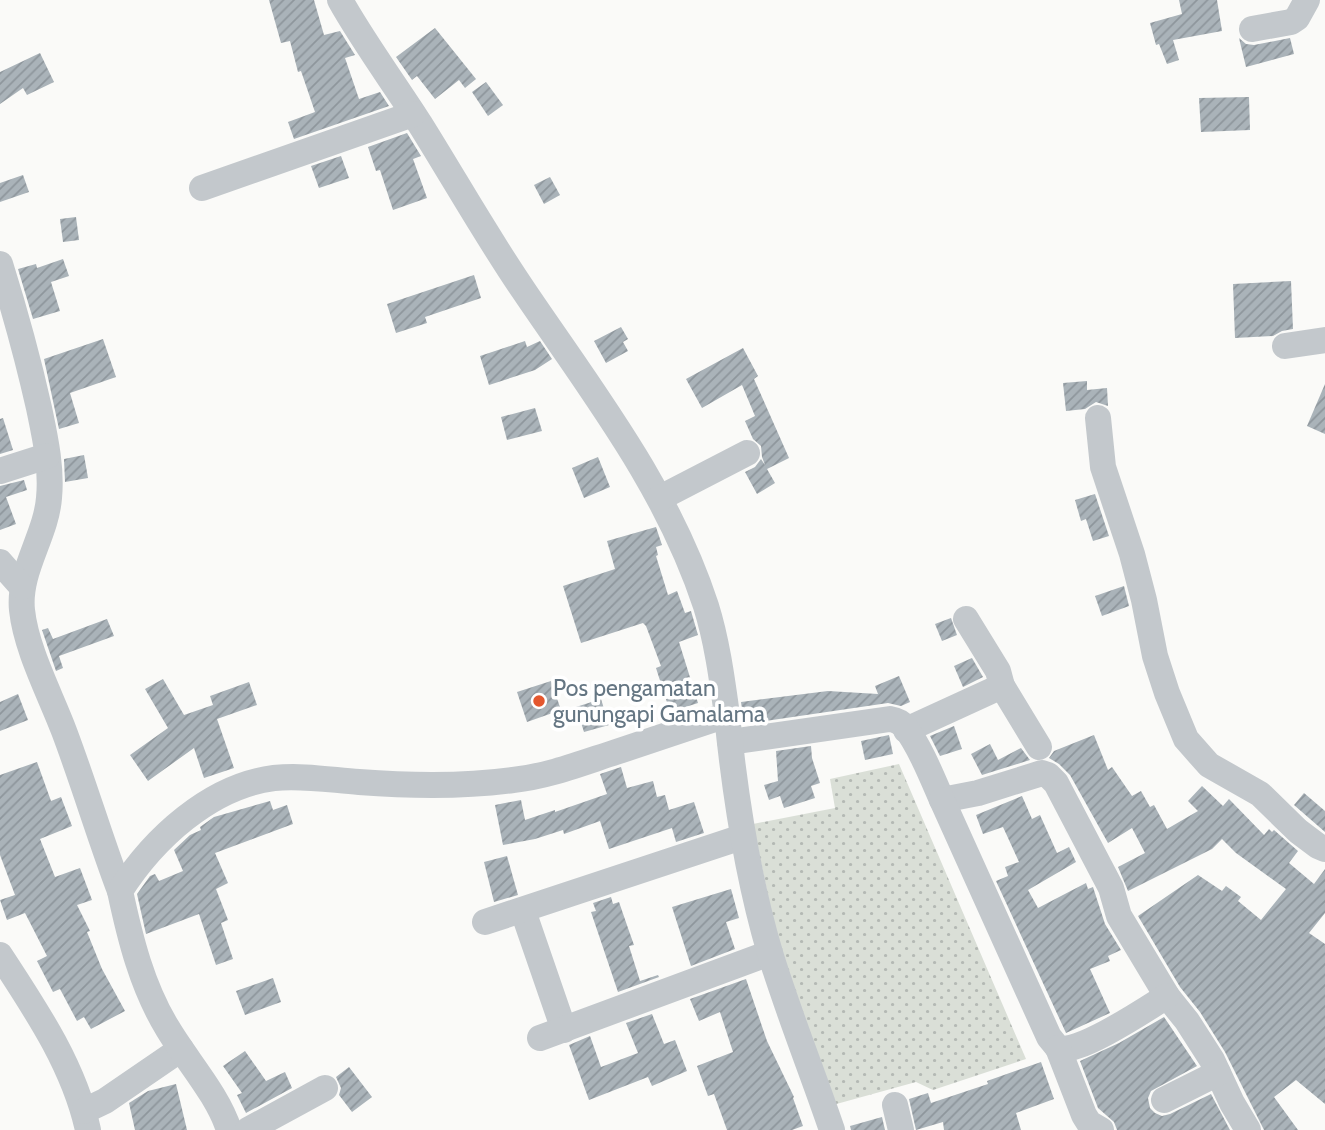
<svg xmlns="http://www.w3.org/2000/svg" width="1325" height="1130" viewBox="0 0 1325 1130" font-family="Cabin,sans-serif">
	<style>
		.grass { fill: url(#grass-dots) }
		.building { fill: url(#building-hatch) }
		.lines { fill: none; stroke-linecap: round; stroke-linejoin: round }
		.minor { stroke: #c3c8cc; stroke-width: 26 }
		.poi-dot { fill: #e4572e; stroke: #fff; stroke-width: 2.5 }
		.labels { text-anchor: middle; stroke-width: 7; stroke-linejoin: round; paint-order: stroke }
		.poi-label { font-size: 23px; fill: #657683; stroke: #fff; text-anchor: start }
	</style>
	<defs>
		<pattern id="grass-dots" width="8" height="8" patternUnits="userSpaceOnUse" patternTransform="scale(1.75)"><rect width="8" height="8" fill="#dadfd7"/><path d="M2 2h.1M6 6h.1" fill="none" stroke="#b4b9b4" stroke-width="1.8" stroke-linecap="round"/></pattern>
		<pattern id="building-hatch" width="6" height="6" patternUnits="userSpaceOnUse" patternTransform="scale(1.75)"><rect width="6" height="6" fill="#aab3b9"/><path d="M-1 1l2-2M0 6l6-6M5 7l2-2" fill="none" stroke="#8e969c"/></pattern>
	</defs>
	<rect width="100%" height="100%" fill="#fafaf8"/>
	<path class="grass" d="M899 764 1026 1059 933 1090 916 1082 822 1108 794 1021 753 824 835 808 830 779Z"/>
	<g class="building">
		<path d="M269 0H314L324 35 340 31 355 55 345 58 359 99 380 92 389 106 294 139 288 122 315 112 301 71 298 72 290 41 281 43Z"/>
		<path d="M1179 0H1217L1222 31 1173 40 1179 60 1167 64 1159 44 1156 45 1150 23 1182 14Z"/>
		<path d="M435 28 476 79 465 88 459 80 435 99 417 76 412 80 396 57Z"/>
		<path d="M1239 38 1246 44 1254 45 1290 38 1294 54 1246 67Z"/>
		<path d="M40 53 54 82 27 95 23 88 0 104V72Z"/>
		<path d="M486 82 503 105 488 116 472 92Z"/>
		<path d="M1249 97 1250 130 1201 132 1199 98Z"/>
		<path d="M407 133 421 156 413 159 427 198 393 210 380 170 376 171 368 147Z"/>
		<path d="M341 156 349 178 319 188 311 166Z"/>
		<path d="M23 175 29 192 0 202V183Z"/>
		<path d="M550 177 560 195 544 204 534 185Z"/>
		<path d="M76 217 79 240 63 242 60 219Z"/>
		<path d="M63 259 69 276 51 282 60 311 33 319 18 269 36 264 37 268Z"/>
		<path d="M474 275 481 298 425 317 427 323 396 333 387 304Z"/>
		<path d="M1291 281 1293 329 1282 331 1273 336 1235 338 1233 284Z"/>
		<path d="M621 327 628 339 623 342 628 351 606 363 594 341Z"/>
		<path d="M103 339 116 377 70 393 79 423 59 429 44 359Z"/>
		<path d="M525 341 527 347 540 341 552 359 535 370 489 385 480 356Z"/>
		<path d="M743 348 758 376 754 379 789 458 767 469 775 483 757 494 745 472 755 467 761 459 765 465 762 457 761 446 753 439 745 421 755 416 742 385 702 408 686 379Z"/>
		<path d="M1087 381V390L1107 388 1108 406 1096 402 1085 409 1066 411 1063 383Z"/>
		<path d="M1325 384V434L1307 426Z"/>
		<path d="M535 408 542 431 507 440 501 417Z"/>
		<path d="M3 418 13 450 0 454V419Z"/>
		<path d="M84 455 88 478 65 482 64 459Z"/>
		<path d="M598 457 610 487 584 498 572 468Z"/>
		<path d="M24 480 27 490 6 497 16 524 0 530V486Z"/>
		<path d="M1095 494 1109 536 1093 541 1086 519 1081 521 1075 500Z"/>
		<path d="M656 527 662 545 656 547 658 555 656 556 668 595 677 591 685 613 691 611 698 635 679 642 698 703 670 712 656 668 661 666 646 626 643 623 581 643 563 586 615 569 607 541Z"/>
		<path d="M1124 586 1129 606 1102 616 1095 596Z"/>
		<path d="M951 618 957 635 942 641 935 624Z"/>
		<path d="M107 619 114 636 59 656 63 668 56 671 42 630 48 628 53 639Z"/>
		<path d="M972 658 983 677 963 687 954 666Z"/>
		<path d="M899 676 910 702 901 706 888 703 744 724 741 702 828 691 878 694 875 686Z"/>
		<path d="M163 679 184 715 213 705 210 696 249 682 257 705 217 719 234 768 204 778 194 748 148 781 130 755 168 728 145 689Z"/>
		<path d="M551 681 561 710 527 722 517 692Z"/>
		<path d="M18 694 28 720 0 731V702Z"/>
		<path d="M601 699 609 725 584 732 576 707Z"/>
		<path d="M954 726 962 749 940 756 930 736Z"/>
		<path d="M889 735 893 754 865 760 861 741Z"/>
		<path d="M1094 735 1108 770 1112 767 1132 796 1141 791 1150 807 1154 805 1167 829 1198 811 1188 801 1202 786 1223 806 1229 799 1264 835 1269 829 1272 832 1274 830 1298 851 1289 863 1314 884 1325 869V913L1309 933 1325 944V1104L1296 1080 1274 1097 1298 1130H1264L1225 1052 1200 1012 1180 987 1138 916 1198 875 1222 891 1226 886 1241 897 1238 901 1261 920 1286 889 1236 853 1222 839 1212 849 1128 891 1118 867 1145 853 1132 828 1108 843 1070 775 1059 764 1049 758 1054 751Z"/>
		<path d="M990 744 998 760 1021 748 1030 760 982 775 971 754Z"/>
		<path d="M811 746 812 758 820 783 811 786 815 798 784 808 780 796 769 800 764 785 778 781 776 751Z"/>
		<path d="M37 762 51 801 61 797 72 826 40 839 55 877 80 868 92 900 77 905 90 931 87 932 102 969 125 1011 91 1029 84 1017 77 1021 60 989 53 992 37 961 47 956 25 913 7 920 0 900 15 895 0 855V775Z"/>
		<path d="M621 767 627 788 653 781 657 797 665 795 669 810 694 802 704 833 676 842 672 828 609 849 600 821 564 834 563 830 535 839 503 845 495 805 521 800 525 820 555 810V812L607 794 600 774Z"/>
		<path d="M1304 793 1325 811V832L1294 805Z"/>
		<path d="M1022 796 1032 819 1040 815 1057 853 1069 847 1076 862 1028 890 1038 908 1086 883 1088 889 1093 887 1105 924 1121 950 1108 956 1110 961 1090 969 1110 1013 1066 1033 996 881 1008 876 1005 867 1019 862 1003 827 983 834 976 815Z"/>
		<path d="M270 801 273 810 287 805 293 824 215 853 228 883 216 889 228 920 221 923 233 959 216 965 199 914 146 934 137 894 150 876 155 874 159 881 183 871 174 850 190 835 201 830 200 827 214 817Z"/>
		<path d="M507 856 518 895 494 902 484 862Z"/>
		<path d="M731 889 739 918 726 922 735 949 691 966 672 907Z"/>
		<path d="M611 897 613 904 619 902 629 931 634 945 629 946 640 981 658 975 659 977 618 992 591 912 596 911 593 903Z"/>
		<path d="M273 978 281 1002 245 1015 236 991Z"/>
		<path d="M746 979 767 1041 794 1097 793 1098 803 1126 792 1130H727L714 1094 708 1096 697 1066 733 1052 720 1012 699 1021 690 999Z"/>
		<path d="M652 1014 664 1044 675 1040 687 1071 652 1086 648 1077 589 1100 569 1045 590 1036 601 1067 638 1053 626 1023Z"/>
		<path d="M1164 1017 1197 1066 1151 1091 1148 1098 1150 1108 1155 1113 1162 1116 1170 1114 1211 1094 1230 1130H1117L1114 1122 1098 1108 1080 1061 1119 1043Z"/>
		<path d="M245 1051 266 1081 285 1072 292 1088 246 1113 237 1095 242 1093 223 1066Z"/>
		<path d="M1041 1062 1054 1099 1016 1113 1021 1130H944L943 1122 916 1130 909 1099 928 1093 931 1103 988 1084 987 1081Z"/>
		<path d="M349 1067 372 1097 352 1112 339 1095 341 1088 336 1077Z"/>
		<path d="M176 1084 187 1130H135L129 1103 148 1091Z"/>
		<path d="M882 1117 885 1130H851L850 1126Z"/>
	</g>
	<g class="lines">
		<g class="minor">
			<path d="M340 0C364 43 394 83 420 124 455 180 487 237 524 291 593 393 667 487 706 606 717 641 722 679 727 715"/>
			<path d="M1252 29 1291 22 1297 18 1307 0"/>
			<path d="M202 188 413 114"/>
			<path d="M0 264C15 312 28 359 39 408 45 437 52 468 49 498 46 536 18 571 22 610 26 649 50 694 64 731 84 784 100 838 120 891"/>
			<path d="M1285 346 1325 340"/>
			<path d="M1098 418 1103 467 1132 554 1144 600 1155 656 1167 693 1186 739 1209 765 1260 794 1298 831 1318 846 1325 849"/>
			<path d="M0 471 47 456"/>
			<path d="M660 498 747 453"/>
			<path d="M0 562 22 587"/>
			<path d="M1002 686 1039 747"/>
			<path d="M906 730 1002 686 998 671 966 619"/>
			<path d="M730 742 890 719C896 720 901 722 905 727 920 747 932 777 942 800L978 793 1042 773 1048 775 1056 783 1111 888 1119 916 1167 996 1187 1021 1212 1060 1232 1103 1248 1130"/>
			<path d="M942 800 1049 1037 1058 1048C1076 1056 1148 1008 1167 996"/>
			<path d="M523 911 564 1030"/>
			<path d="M485 922 742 837"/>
			<path d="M0 955C36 1010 74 1066 88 1130"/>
			<path d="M540 1038 770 953"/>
			<path d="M1058 1048 1084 1115 1089 1123 1101 1130"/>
			<path d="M1164 1100 1218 1073"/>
			<path d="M895 1105 901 1130"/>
			<path d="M84 1111 105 1101 181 1049"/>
			<path d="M229 1130C218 1095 187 1061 168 1029 142 987 130 938 120 891 153 839 210 786 274 778 303 775 331 780 359 782 411 786 462 787 513 780 549 776 582 763 616 752 653 740 690 727 727 715 735 796 747 875 770 953 788 1012 812 1071 832 1130"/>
			<path d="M248 1130 325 1088"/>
		</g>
	</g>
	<circle class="poi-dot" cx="539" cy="701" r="7"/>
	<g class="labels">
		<g class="poi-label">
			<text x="553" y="696">Pos pengamatan<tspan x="553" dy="26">gunungapi Gamalama</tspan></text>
		</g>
	</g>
</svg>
